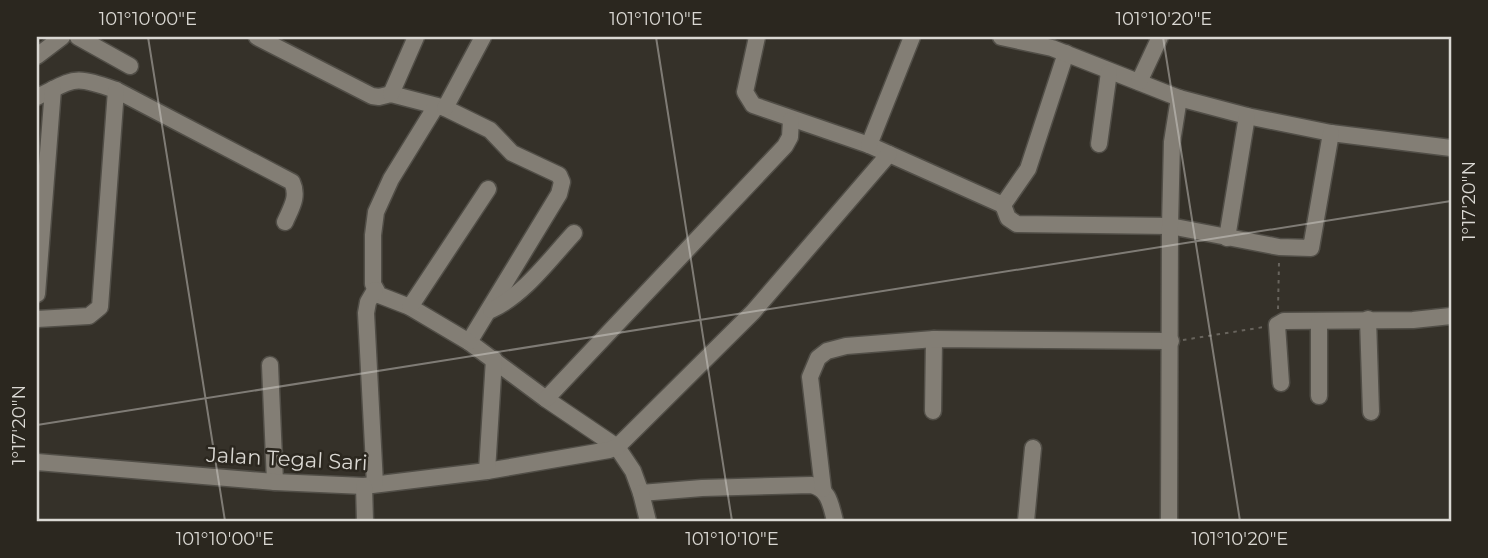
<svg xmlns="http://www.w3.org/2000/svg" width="1488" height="558" viewBox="0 0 1488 558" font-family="Montserrat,sans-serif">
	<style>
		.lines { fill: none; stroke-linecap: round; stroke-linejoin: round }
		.minor-casing { stroke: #514e47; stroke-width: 19 }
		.path { stroke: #68645d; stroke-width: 2; stroke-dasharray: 3.5 5; stroke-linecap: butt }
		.minor { stroke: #837e75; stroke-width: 16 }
		.ticks { fill: none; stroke: #dad8d3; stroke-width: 2; stroke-opacity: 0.45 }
		.labels { text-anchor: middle; stroke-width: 5; stroke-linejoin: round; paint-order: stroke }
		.street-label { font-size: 21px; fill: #dad8d3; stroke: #2b271f }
		.neatline { fill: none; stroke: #dad8d3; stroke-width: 2.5 }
		.ticks-label { font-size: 18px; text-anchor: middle; fill: #dad8d3 }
	</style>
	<rect width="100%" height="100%" fill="#353129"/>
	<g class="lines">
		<g class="minor-casing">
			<g id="minor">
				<path d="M78 37 130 66"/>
				<path d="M257 37 372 96 379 97 391 94 445 108 490 130 512 153 559 175 562 182 559 194 469 342 546 399 617 447 633 471 641 493 702 488 811 485C829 488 831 506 835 521"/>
				<path d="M757 37 745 92 753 105 869 145 1003 205 1028 169 1066 53"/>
				<path d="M1001 37 1052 48 1179 98 1247 116 1331 133 1451 148"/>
				<path d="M37 56 62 37"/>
				<path d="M1139 82 1160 37"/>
				<path d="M391 94 416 37"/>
				<path d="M37 97C77 78 72 75 116 90L292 182C299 197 291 208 285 222"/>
				<path d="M436 106 391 179 376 212 373 235V284L379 295 410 307 469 342"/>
				<path d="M445 108 483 37"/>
				<path d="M1099 144 1109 72"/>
				<path d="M869 145 912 37"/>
				<path d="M1003 205 1008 218 1017 224 1170 226 1279 247 1311 248 1331 133"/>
				<path d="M1227 238 1247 116"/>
				<path d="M37 294 53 89"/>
				<path d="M410 307 488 189"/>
				<path d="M491 310C524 295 549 260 574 233"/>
				<path d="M37 319 89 316 100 307 116 90"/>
				<path d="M1368 319 1371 412"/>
				<path d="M270 365 275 482"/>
				<path d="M1281 383 1277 325 1284 321 1413 320 1451 316"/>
				<path d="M1319 396V321"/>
				<path d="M546 399 785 146 790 137 791 120"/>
				<path d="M933 411 934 339"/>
				<path d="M37 462 275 482 364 486 487 471 609 450 617 447 753 312 889 154"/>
				<path d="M487 471 494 359"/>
				<path d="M375 484 366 313 368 302 375 290"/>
				<path d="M364 486 365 521"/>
				<path d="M823 489 810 377 818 358 827 351 846 346 934 339 1171 341"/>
				<path d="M641 493 648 521"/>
				<path d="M1026 521 1033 448"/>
				<path d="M1169 521 1170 226 1172 142 1179 98"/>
			</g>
		</g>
		<g class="path">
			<path d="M1451 133V101"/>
			<path d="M1278 309 1279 262"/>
			<path d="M1183 340 1264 327"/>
		</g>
		<use href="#minor" class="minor"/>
	</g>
	<path class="ticks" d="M148 37 225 521M656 37 732 521M1163 37 1240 521M37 425 1451 201"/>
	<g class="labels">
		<g class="street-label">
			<text transform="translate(287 459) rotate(3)" y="7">Jalan Tegal Sari</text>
		</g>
	</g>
	<rect width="1488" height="558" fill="none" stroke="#2b271f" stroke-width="77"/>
	<rect x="38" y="38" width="1412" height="482" class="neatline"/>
	<g class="ticks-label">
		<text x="148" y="25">101°10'00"E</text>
		<text x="656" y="25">101°10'10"E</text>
		<text x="1164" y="25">101°10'20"E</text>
		<text transform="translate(1469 201) rotate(-90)" y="6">1°17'20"N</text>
		<text transform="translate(19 425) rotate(-90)" y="6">1°17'20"N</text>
		<text x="225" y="545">101°10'00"E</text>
		<text x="732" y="545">101°10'10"E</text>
		<text x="1240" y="545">101°10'20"E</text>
	</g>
</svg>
